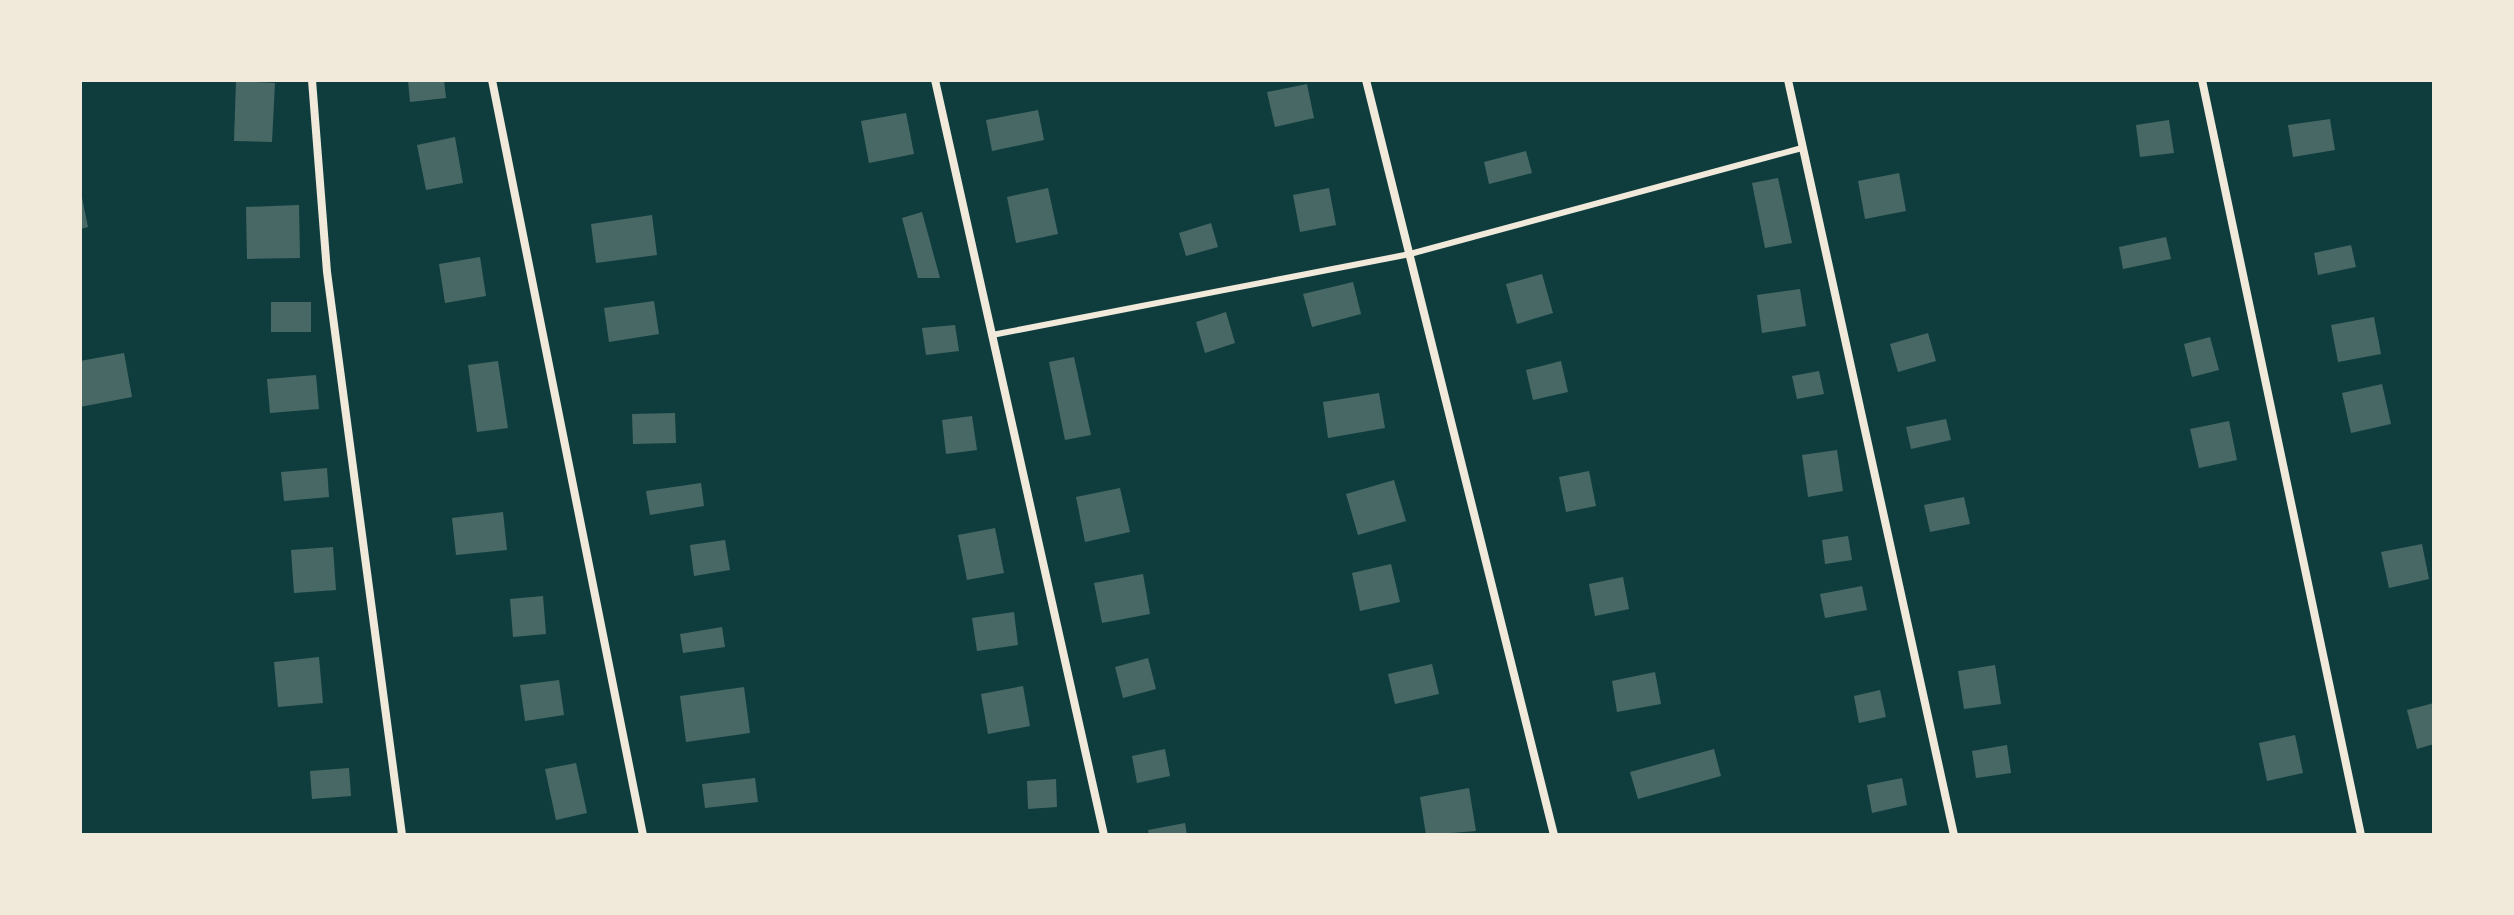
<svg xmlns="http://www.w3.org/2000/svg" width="2514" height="915" viewBox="0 0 2514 915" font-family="'Work Sans',sans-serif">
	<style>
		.building { fill: #486865 }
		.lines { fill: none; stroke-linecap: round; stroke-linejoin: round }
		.service { stroke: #f1e9da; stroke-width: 6 }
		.minor { stroke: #f1e9da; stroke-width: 8 }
	</style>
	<rect width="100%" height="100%" fill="#0f3d3e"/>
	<g class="building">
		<path d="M408 80H444L446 98 410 102Z"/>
		<path d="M236 81 275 83 272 142 234 141Z"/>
		<path d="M1307 84 1314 118 1275 127 1267 92Z"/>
		<path d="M1038 110 1044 140 992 151 986 120Z"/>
		<path d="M906 113 914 154 869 163 861 121Z"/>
		<path d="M2330 119 2335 150 2293 157 2288 125Z"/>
		<path d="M2169 120 2174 153 2140 157 2136 125Z"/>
		<path d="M455 137 463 183 426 190 417 145Z"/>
		<path d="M1526 151 1532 173 1489 184 1484 162Z"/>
		<path d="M1899 173 1906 211 1865 219 1858 181Z"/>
		<path d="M1778 178 1792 243 1765 248 1752 183Z"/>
		<path d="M80 188 88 227 80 229Z"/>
		<path d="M1048 188 1058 234 1016 243 1007 197Z"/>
		<path d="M1329 188 1336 225 1300 232 1293 195Z"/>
		<path d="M299 205 300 258 247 259 246 207Z"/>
		<path d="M922 212 940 278H918L902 218Z"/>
		<path d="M652 215 657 255 596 263 591 224Z"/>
		<path d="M1211 223 1218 247 1186 256 1179 233Z"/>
		<path d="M2166 237 2171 259 2123 269 2119 247Z"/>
		<path d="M2351 245 2356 267 2318 275 2314 253Z"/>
		<path d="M480 257 486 296 445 303 439 264Z"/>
		<path d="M1542 274 1553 313 1517 324 1506 284Z"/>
		<path d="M1353 282 1361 314 1312 327 1303 294Z"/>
		<path d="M1800 289 1806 326 1762 333 1757 295Z"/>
		<path d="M654 301 659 334 609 342 604 308Z"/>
		<rect x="271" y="302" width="40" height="30"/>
		<path d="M1226 312 1235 343 1205 353 1196 322Z"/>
		<path d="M2374 317 2381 354 2338 362 2331 325Z"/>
		<path d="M955 325 959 351 926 355 922 328Z"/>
		<path d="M1928 333 1936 361 1898 372 1890 344Z"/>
		<path d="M2210 337 2219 370 2192 377 2184 344Z"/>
		<path d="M124 353 132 397 80 407V361Z"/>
		<path d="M1074 357 1091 435 1065 440 1049 362Z"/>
		<path d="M498 361 508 428 477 432 468 365Z"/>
		<path d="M1561 361 1568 392 1533 400 1526 370Z"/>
		<path d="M1819 371 1824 394 1797 399 1792 376Z"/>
		<path d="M316 375 319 409 270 413 267 379Z"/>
		<path d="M2382 384 2391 424 2351 433 2342 393Z"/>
		<path d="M1379 393 1385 428 1328 438 1323 402Z"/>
		<path d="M675 413 676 443 633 444 632 414Z"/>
		<path d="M972 416 977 450 946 454 942 420Z"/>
		<path d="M1946 419 1951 440 1911 449 1906 427Z"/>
		<path d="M2229 421 2237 460 2199 468 2190 429Z"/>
		<path d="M1837 450 1843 491 1808 497 1802 455Z"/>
		<path d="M327 468 329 497 284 501 281 472Z"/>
		<path d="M1589 471 1596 506 1566 512 1559 477Z"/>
		<path d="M1394 480 1406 521 1358 535 1346 494Z"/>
		<path d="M701 483 704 506 650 515 646 491Z"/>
		<path d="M1120 488 1130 532 1085 542 1076 497Z"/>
		<path d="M1964 497 1970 524 1930 532 1924 505Z"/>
		<path d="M503 512 507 550 456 555 452 518Z"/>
		<path d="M995 528 1004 573 967 580 958 535Z"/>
		<path d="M1848 536 1852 560 1825 564 1822 540Z"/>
		<path d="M725 540 730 570 694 576 690 545Z"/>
		<path d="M2422 544 2429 579 2389 588 2381 552Z"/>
		<path d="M333 547 336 590 294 593 291 550Z"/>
		<path d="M1391 564 1400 602 1360 611 1352 573Z"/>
		<path d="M1143 574 1150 614 1102 623 1094 583Z"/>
		<path d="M1623 577 1629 609 1595 616 1589 584Z"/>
		<path d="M1862 586 1867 610 1825 618 1820 594Z"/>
		<path d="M543 596 546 634 513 637 510 599Z"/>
		<path d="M1014 612 1018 645 977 651 972 618Z"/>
		<path d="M722 627 725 647 683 653 680 634Z"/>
		<path d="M319 657 323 703 278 707 274 662Z"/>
		<path d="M1148 658 1156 689 1123 698 1115 667Z"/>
		<path d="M1432 664 1439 694 1395 704 1388 674Z"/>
		<path d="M1995 665 2001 704 1964 709 1958 671Z"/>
		<path d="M1655 672 1661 704 1617 712 1612 681Z"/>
		<path d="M559 680 564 715 525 721 520 685Z"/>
		<path d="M1023 686 1030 726 988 734 981 694Z"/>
		<path d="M744 687 750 733 686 742 680 696Z"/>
		<path d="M1880 690 1886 717 1859 723 1854 696Z"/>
		<path d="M2434 703V744L2417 749 2407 710Z"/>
		<path d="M2295 735 2303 773 2267 781 2259 743Z"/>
		<path d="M2007 745 2011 773 1976 778 1972 751Z"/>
		<path d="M1165 749 1170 776 1137 783 1132 756Z"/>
		<path d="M1714 749 1721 776 1638 799 1630 772Z"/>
		<path d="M576 763 587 813 556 820 545 769Z"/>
		<path d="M349 768 351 796 312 799 310 771Z"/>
		<path d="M755 778 758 802 705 808 702 784Z"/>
		<path d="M1902 778 1907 805 1872 813 1867 785Z"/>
		<path d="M1056 779 1057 807 1028 809 1027 781Z"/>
		<path d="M1469 788 1476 831 1426 835 1420 797Z"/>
		<path d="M1185 823 1187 835H1149L1148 830Z"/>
	</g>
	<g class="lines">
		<path class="service" d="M992 335 1410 254 1802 148"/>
		<g class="minor">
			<path d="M312 80 327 272 402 835"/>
			<path d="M492 80 643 835"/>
			<path d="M935 80 1104 835"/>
			<path d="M1366 80 1554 835"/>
			<path d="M1788 80 1954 835"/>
			<path d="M2202 80 2361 835"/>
		</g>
	</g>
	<rect width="2514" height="915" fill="none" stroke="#f1e9da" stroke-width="164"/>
</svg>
